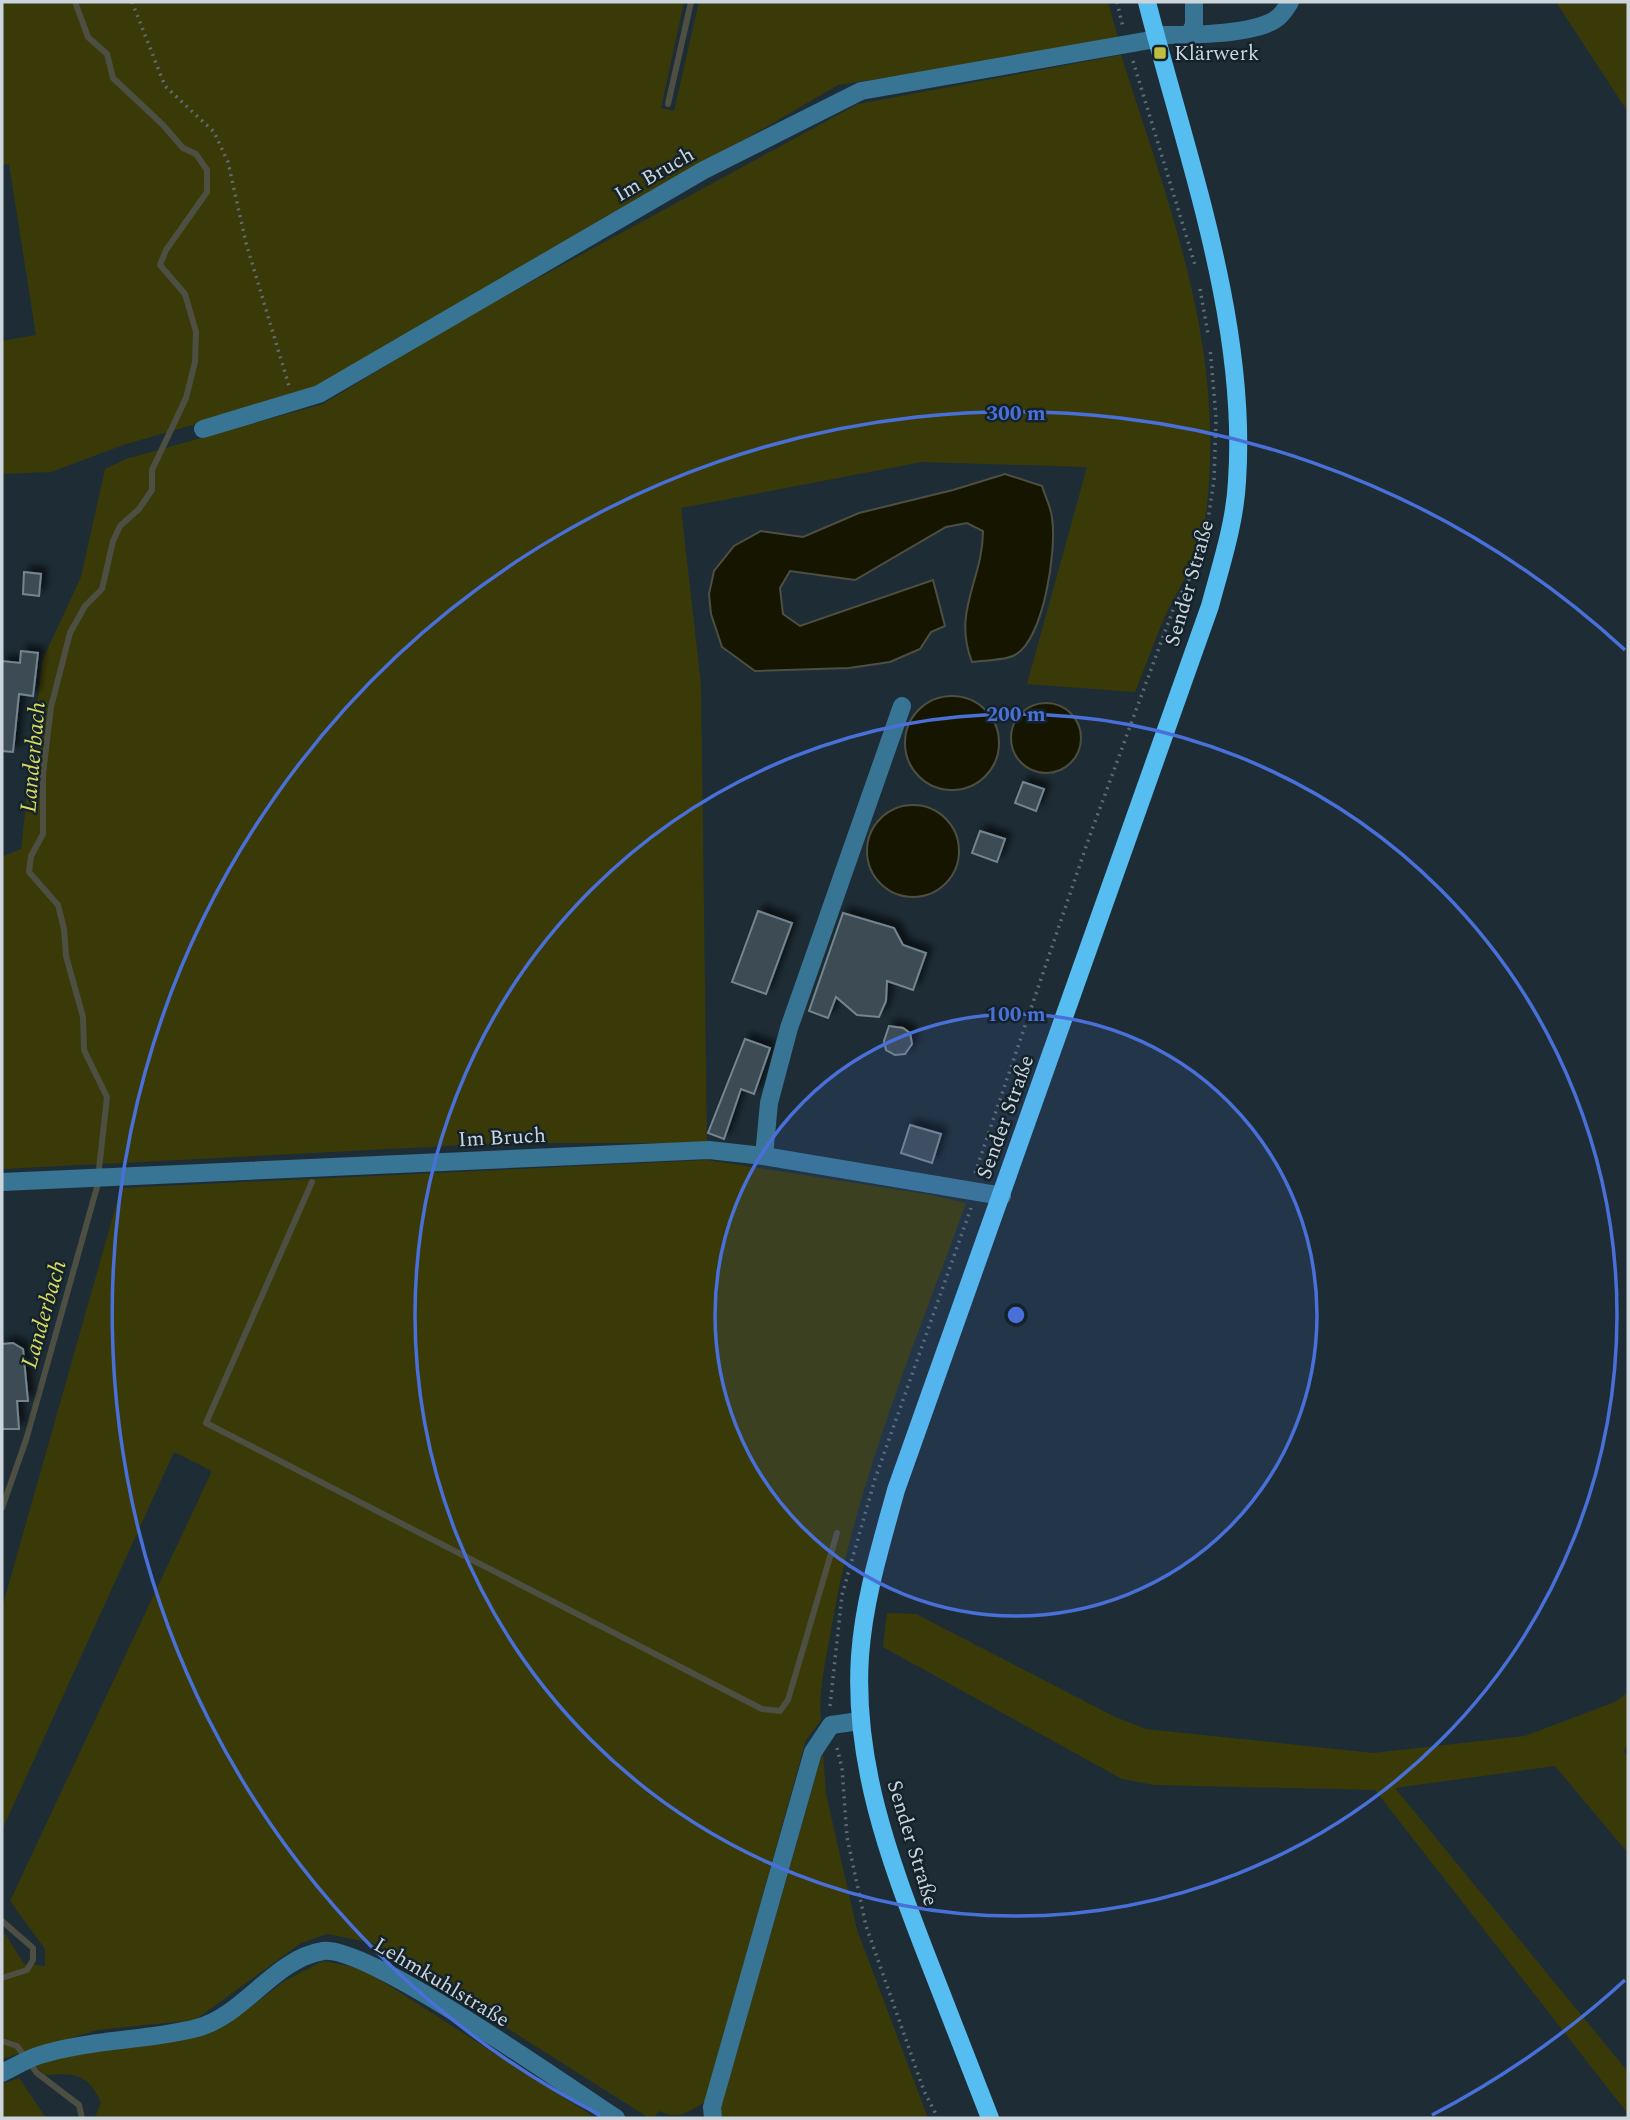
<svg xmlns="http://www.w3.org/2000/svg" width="1630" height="2120" viewBox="0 0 1630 2120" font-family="Spectral,serif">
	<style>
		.green { fill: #3a3a09 }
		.water { fill: #161600; stroke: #4d4f42; stroke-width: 2 }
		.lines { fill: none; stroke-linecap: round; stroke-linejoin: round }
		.stream { stroke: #4d4f42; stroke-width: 6 }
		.building { fill: #3c4b54; stroke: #74858f; stroke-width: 2; filter: url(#shadow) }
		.path { stroke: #5e6b72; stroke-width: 3.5; stroke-dasharray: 2 5; stroke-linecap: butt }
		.minor { stroke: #387595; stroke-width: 18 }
		.major { stroke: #56bdf1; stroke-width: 18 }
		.ring { fill: none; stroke: #4970d9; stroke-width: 3.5 }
		.poi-dot { fill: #bebf42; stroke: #14232b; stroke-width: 2.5 }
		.labels { text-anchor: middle; stroke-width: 5; stroke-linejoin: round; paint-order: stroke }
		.poi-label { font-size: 21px; fill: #ccd5db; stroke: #14232b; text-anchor: start }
		.street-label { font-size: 21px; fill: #ccd5db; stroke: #14232b }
		.water-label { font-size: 23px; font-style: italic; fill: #dbdc5d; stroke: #14232b }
		.centre { fill: #4970d9; stroke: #14232b; stroke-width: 3.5 }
		.ring-label { font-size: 21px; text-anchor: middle; font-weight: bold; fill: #4970d9; stroke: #14232b; stroke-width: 5; stroke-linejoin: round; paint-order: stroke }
	</style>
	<defs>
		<filter id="shadow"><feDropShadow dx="6" dy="-6" stdDeviation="3.5" flood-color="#0009"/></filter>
	</defs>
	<rect width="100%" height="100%" fill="#1e2d35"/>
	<g class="green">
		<path d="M2 2H684L661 108 674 111 699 2H1108L1119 41 838 85 318 389 123 445 51 472 2 474V341L36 335 9 164 2 165Z"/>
		<path d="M1556 2H1628V112Z"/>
		<path d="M1121 55C1163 187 1214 317 1210 457 1209 485 1208 515 1200 541 1194 564 1182 583 1171 604 1157 632 1147 663 1135 692L1027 684 1087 467 922 462 681 508 701 685 707 1143H506L2 1169V857L21 849 42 661 81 577 105 469 126 459 323 404 465 318 858 104Z"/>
		<path d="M707 1160 932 1195 966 1203C916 1342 855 1483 831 1630 826 1660 818 1690 821 1720L806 1740 705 2102C686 2113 679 2120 659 2111L654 2118H649L373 1943 327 1934 301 1943 195 2020 97 2030 2 2059V1929L24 1964 45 1966V1949L10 1901 212 1471 174 1452 2 1830V1608L121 1188Z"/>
		<path d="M887 1613 916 1614 1115 1717 1146 1729 1373 1753 1525 1736 1615 1702 1628 1692V1746L1623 1750 1628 1757V1853L1555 1766 1395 1788 1628 2072V2114L1375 1790 1154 1785 1122 1779 883 1647Z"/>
		<path d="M823 1751 826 1794 857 1930 928 2118H721V2107Z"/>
		<path d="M323 1961 363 1969 596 2118H95L101 2102C87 2072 74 2073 44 2075L36 2066 41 2062 93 2050 199 2037 243 2013 283 1982Z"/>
		<path d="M19 2078 46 2118H2V2084Z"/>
	</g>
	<g class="water">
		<path d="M1005 474 1042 486C1045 496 1051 507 1052 518 1057 549 1044 639 1015 655 1004 661 984 660 972 662 952 611 983 580 983 531L967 523 946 527 855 580 790 571 780 588 783 614 800 626 933 580 945 626 931 632 920 649 890 662 849 668 755 671 722 647 711 614 709 594 714 571 734 546 761 531 803 537 859 513 953 490Z"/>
		<circle cx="952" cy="743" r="47"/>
		<circle cx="1046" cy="738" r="35"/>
		<circle cx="913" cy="851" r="46"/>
	</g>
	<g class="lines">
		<g class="stream">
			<path d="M668 104 691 2"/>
			<path d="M312 1182 206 1423 762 1709 780 1711 788 1700 837 1533"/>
			<path d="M2 1508 26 1440 97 1187 107 1097 84 1050 83 1017 66 956 64 929 58 905 29 872 31 856 43 834V774L51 707 70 633 85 606 102 589 113 541 120 526 139 509 152 490V470L186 398 195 362 196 332 185 294 160 265 166 250 207 192V170L196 154 183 148 162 124 113 78 107 54 88 37 75 2"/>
			<path d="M2 1921 33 1948V1960L27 1970 2 1978"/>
			<path d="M2 2041 17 2046 37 2073 79 2105 82 2118"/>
		</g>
	</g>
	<g class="building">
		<path d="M24 572 41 574 39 596 23 594Z"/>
		<path d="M21 651 38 653 33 696 19 694 13 752 2 751V661L20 663Z"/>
		<path d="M1023 782 1044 789 1036 811 1015 803Z"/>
		<path d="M980 831 1005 839 997 862 972 853Z"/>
		<path d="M758 911 792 923 766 994 732 982Z"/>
		<path d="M843 913 894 928 903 945 926 953 913 990 887 981 886 1001 879 1017 857 1015 836 997 828 1018 809 1011Z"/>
		<path d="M889 1026 903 1028 910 1033 912 1044 905 1054 895 1055 886 1050 884 1041Z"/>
		<path d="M745 1039 770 1048 754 1094 741 1089 724 1139 708 1133Z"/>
		<path d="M910 1125 941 1134 932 1163 901 1153Z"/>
		<path d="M13 1343 23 1349 28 1401H17L19 1429H2V1344Z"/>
	</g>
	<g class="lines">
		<g class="path">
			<path d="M132 2 165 86 214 132 228 162 246 243 289 386"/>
			<path d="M1117 2 1123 27"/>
			<path d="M1133 61 1196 268"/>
			<path d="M1200 289 1208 334"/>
			<path d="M975 1173 1089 838 1174 607 1198 563 1205 540 1214 480 1216 417 1210 348"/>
			<path d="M830 1706 842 1595 875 1479 971 1208"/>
			<path d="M837 1748 842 1768 847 1837 866 1926 924 2091 938 2118"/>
		</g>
		<g class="minor">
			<path d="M1155 35C1186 35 1244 35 1271 22 1280 18 1285 10 1290 2"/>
			<path d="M1189 35 1194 25V2"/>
			<path d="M203 429 319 394 704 170 861 91 1156 39"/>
			<path d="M764 1156 769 1103 789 1028 902 706"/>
			<path d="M2 1182 709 1150 764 1156 1002 1196"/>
			<path d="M2 2073C14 2067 27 2059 40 2055 91 2039 146 2041 197 2028 245 2015 274 1959 323 1951 368 1945 568 2087 616 2118"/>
			<path d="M713 2118 712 2107 813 1752 831 1725 860 1721"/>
		</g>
		<path class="major" d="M990 2118C969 2064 948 2009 926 1954 889 1858 853 1761 860 1656 864 1599 881 1545 896 1490L1210 606C1221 565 1235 523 1237 481 1248 322 1186 155 1147 2"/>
	</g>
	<circle cx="1016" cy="1315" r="301" fill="#4970d9" fill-opacity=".12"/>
	<g class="ring">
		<circle cx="1016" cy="1315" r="301"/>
		<circle cx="1016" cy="1315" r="601"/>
		<path d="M1625 1980A902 902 0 0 1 1432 2115M600 2115A902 902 0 1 1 1625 650"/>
	</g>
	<rect class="poi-dot" x="1153" y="46" width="14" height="14" rx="3.5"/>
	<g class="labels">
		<g class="poi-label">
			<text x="1174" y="60">Klärwerk</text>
		</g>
		<g class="street-label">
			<text transform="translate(654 174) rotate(-30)" y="7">Im Bruch</text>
			<text transform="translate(1189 583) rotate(-74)" y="7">Sender Straße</text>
			<text transform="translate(1005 1117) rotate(-70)" y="7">Sender Straße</text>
			<text transform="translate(502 1137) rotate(-3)" y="7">Im Bruch</text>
			<text transform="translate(913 1843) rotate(73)" y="7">Sender Straße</text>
			<text transform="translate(442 1982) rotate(31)" y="7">Lehmkuhlstraße</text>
		</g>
		<g class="water-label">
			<text transform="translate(32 757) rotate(-85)" y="8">Landerbach</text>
			<text transform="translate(43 1314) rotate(-74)" y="8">Landerbach</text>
		</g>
	</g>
	<circle cx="1016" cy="1315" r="10" class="centre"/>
	<g class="ring-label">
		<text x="1016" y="420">300 m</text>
		<text x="1016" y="721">200 m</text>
		<text x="1016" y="1021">100 m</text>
	</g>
	<rect width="1630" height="2120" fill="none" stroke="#ccd5db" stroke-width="7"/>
</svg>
